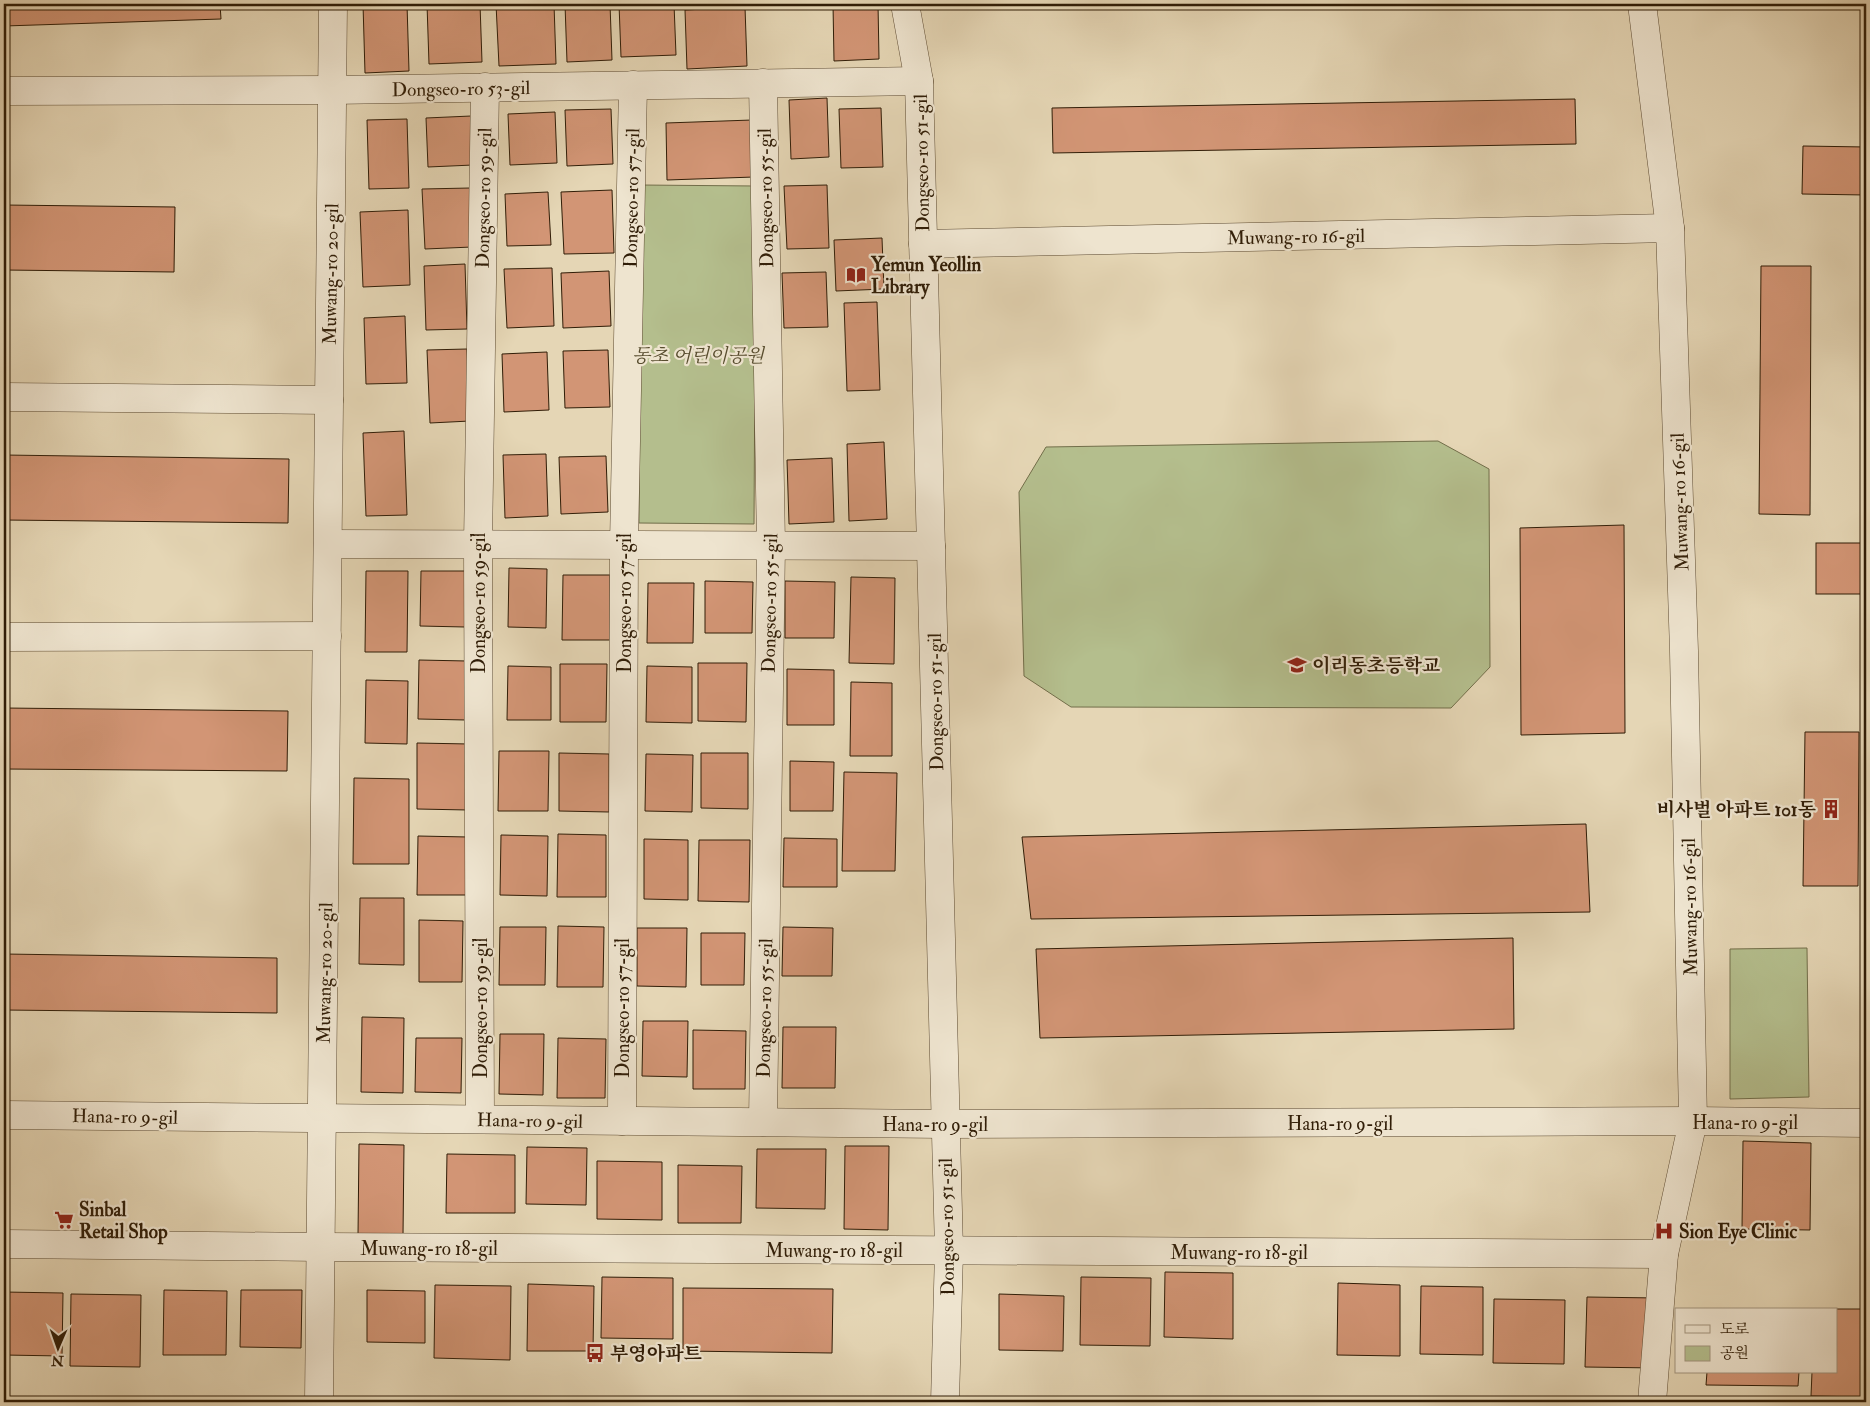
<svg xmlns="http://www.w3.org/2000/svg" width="1870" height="1406" viewBox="0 0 1870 1406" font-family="'IM FELL Double Pica','Noto Serif KR',serif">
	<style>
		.green { fill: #b4be8d; stroke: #726e4a }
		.building { fill: #d29575; stroke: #301d07 }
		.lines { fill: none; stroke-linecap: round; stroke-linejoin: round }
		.minor-casing { stroke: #5d4b32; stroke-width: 29 }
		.minor { stroke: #eee4cf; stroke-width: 28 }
		.labels { text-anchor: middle; stroke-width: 4.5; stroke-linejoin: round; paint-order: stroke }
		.street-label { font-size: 19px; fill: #301d07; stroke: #eee4cf }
		.poi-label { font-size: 19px; font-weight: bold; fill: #301d07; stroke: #eee4cf; text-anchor: start }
		.park-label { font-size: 19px; font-style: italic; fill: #584d2f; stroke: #eee4cf }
	</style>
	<rect width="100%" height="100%" fill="#e5d6b5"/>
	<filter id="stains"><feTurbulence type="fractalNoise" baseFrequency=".004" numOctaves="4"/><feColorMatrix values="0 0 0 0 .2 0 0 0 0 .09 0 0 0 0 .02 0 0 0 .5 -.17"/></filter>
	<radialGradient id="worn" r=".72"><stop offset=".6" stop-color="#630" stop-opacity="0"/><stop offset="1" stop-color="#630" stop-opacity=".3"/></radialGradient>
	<g class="green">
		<path d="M641 185 756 186 754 524 639 523Z"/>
		<path d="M1438 441 1489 469 1490 667 1451 708 1071 707 1024 676 1019 492 1046 447Z"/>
		<path d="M1807 948 1809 1097 1730 1099V949Z"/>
	</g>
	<g class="building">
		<path d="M4 4H220L221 19 4 26Z"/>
		<path d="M363 4H407L409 71 365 73Z"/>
		<path d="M427 4H480L482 62 429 64Z"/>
		<path d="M496 4H554L556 64 499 66Z"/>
		<path d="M565 4H610L612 60 567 62Z"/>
		<path d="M619 4H674L676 55 621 57Z"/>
		<path d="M833 4H878L879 59 834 61Z"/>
		<path d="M745 7 747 66 687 69 685 10Z"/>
		<path d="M827 98 829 157 791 159 789 100Z"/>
		<path d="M1575 99 1576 144 1053 153 1052 108Z"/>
		<path d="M881 108 883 167 841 168 839 109Z"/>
		<path d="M611 109 613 164 567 166 565 110Z"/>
		<path d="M555 112 557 163 510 165 508 114Z"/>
		<path d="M471 116 473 165 428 167 426 118Z"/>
		<path d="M407 119 409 188 369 189 367 120Z"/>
		<path d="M752 120 754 177 667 180 666 123Z"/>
		<path d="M1803 146 1866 147V195L1802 194Z"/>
		<path d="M827 185 829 248 787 249 784 186Z"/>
		<path d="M470 188 472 247 425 249 422 189Z"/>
		<path d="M612 190 614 253 564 254 561 192Z"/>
		<path d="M548 192 551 245 507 246 505 194Z"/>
		<path d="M4 205 175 207 174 272 4 270Z"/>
		<path d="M408 210 410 285 363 287 360 212Z"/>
		<path d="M882 238 884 289 836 291 834 240Z"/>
		<path d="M465 264 467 329 426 330 424 266Z"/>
		<path d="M1761 266H1811L1810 515 1759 514Z"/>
		<path d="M552 268 554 326 507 328 504 269Z"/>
		<path d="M609 271 611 326 563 328 561 273Z"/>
		<path d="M826 272 828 327 784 328 782 273Z"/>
		<path d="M877 302 880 390 847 391 844 303Z"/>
		<path d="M405 316 407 383 366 384 364 318Z"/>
		<path d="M467 349 470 421 430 423 427 350Z"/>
		<path d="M608 350 610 407 565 408 563 351Z"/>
		<path d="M547 352 549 410 504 412 502 354Z"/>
		<path d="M404 431 407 515 366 516 363 433Z"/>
		<path d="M884 442 887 519 849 521 847 444Z"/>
		<path d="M546 454 548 516 505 518 503 455Z"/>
		<path d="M4 455 289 459 288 523 4 520Z"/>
		<path d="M606 456 608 512 561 514 559 457Z"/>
		<path d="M832 458 834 522 789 524 787 460Z"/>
		<path d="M1624 525 1625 733 1521 735 1520 528Z"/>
		<rect x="1816" y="543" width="50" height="51"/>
		<path d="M509 568 547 569 546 628 508 627Z"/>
		<path d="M366 571H408L407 652H365Z"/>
		<path d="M421 571H466L465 627 420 626Z"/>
		<path d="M563 575H610V640H562Z"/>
		<path d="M851 577 895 578 894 664 849 663Z"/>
		<path d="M705 581 753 582 752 633H705Z"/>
		<path d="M785 581 835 582 834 638H785Z"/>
		<path d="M648 583H694L693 643H647Z"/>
		<path d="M419 660 467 661 466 720 418 719Z"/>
		<path d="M698 663H747L746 722 698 721Z"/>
		<path d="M560 664H607L606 722H560Z"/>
		<path d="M508 666 551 667V720H507Z"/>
		<path d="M647 666 692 667V723L646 722Z"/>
		<path d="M787 669 834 670V725H787Z"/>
		<path d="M366 680 408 681 407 744 365 743Z"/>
		<path d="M851 682 892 683V756H850Z"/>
		<path d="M4 708 288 711 287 771 4 769Z"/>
		<path d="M1805 732H1859L1858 886H1803Z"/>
		<path d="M417 743 469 744 468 810 417 809Z"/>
		<path d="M499 751H549L548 811H498Z"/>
		<path d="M559 753 609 754V812L559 811Z"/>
		<path d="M701 753H748V809L701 808Z"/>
		<path d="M646 754 693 755 692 812 645 811Z"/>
		<path d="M790 761 834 762 833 811H790Z"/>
		<path d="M844 772 897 773 895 871H842Z"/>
		<path d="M354 778 409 779V864H353Z"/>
		<path d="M1586 824 1590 912 1031 919 1022 837Z"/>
		<path d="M558 834 606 835V897H557Z"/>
		<path d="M501 835 548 836 547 896 500 895Z"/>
		<path d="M418 836 468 837 467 895H417Z"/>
		<path d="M784 838 837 839V887H783Z"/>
		<path d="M644 839 688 840V900L644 899Z"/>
		<path d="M699 840H750L749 902 698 901Z"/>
		<path d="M360 898H404V965L359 964Z"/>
		<path d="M419 920 463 921 462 982H419Z"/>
		<path d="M558 926 604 927 603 987H557Z"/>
		<path d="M500 927H546L545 985H499Z"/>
		<path d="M783 927 833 928 832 976H782Z"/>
		<path d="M637 928H687L686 987 637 986Z"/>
		<path d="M701 933H745L744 985H701Z"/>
		<path d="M1513 938 1514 1029 1040 1038 1036 949Z"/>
		<rect x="1861" y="949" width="5" height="50"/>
		<path d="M4 954 277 958V1013L4 1010Z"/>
		<path d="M362 1017 404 1018 403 1093 361 1092Z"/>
		<path d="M643 1021H688L687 1077 642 1076Z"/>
		<path d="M783 1027H836L835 1088H782Z"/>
		<path d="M693 1030 746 1031 745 1089H693Z"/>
		<path d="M500 1034H544L543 1095 499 1094Z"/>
		<path d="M416 1038H462L461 1093 415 1092Z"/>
		<path d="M558 1038 606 1039 605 1098H557Z"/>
		<path d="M1743 1141 1811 1143 1810 1230 1742 1229Z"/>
		<path d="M359 1144 404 1145 403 1235H358Z"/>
		<path d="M845 1146H889L888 1230 844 1229Z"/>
		<path d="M527 1147 587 1148 586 1205 526 1204Z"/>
		<path d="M757 1149H826L825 1209 756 1208Z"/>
		<path d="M447 1154 515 1155V1213H446Z"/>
		<path d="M597 1161 662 1162V1220L597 1219Z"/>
		<path d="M678 1165 742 1166 741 1223H678Z"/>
		<path d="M1165 1272 1233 1273V1339L1164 1337Z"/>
		<path d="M602 1277 673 1278V1339L601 1338Z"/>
		<path d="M1081 1277 1151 1278 1150 1346 1080 1345Z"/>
		<path d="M1338 1283 1400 1285V1356L1337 1355Z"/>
		<path d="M528 1284 594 1286 593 1351H527Z"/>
		<path d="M435 1285 511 1286 510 1360 434 1358Z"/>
		<path d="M1421 1286 1483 1287V1355L1420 1354Z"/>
		<path d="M683 1288 833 1289 832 1353 683 1351Z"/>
		<path d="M164 1290 227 1291 226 1355H163Z"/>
		<path d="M241 1290H302L301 1348 240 1347Z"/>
		<path d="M367 1290 425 1291V1343L367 1342Z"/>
		<path d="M4 1292 63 1293 62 1356 4 1355Z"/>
		<path d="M71 1294 141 1295 140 1367 70 1366Z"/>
		<path d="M999 1294 1064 1296 1063 1351 999 1350Z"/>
		<path d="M1587 1297 1657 1298 1656 1368 1585 1367Z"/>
		<path d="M1494 1299 1565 1300 1564 1364 1493 1363Z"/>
		<path d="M1812 1309H1866V1397L1811 1396 1812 1372H1836V1310Z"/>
		<path d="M1707 1372H1799L1798 1386 1706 1385Z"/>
	</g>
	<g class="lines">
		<g class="minor-casing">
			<g id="minor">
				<path d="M905 4 919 81 949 1251 945 1402"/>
				<path d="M1642 4 1670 228 1684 651 1693 1121 1664 1254 1652 1402"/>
				<path d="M4 91 332 90 919 81"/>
				<path d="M923 244 1670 228"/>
				<path d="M4 397 329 400"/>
				<path d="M328 544 931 546"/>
				<path d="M4 637 327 636"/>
				<path d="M4 1115 945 1124 1693 1121 1866 1123"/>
				<path d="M480 1119 478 544 485 87"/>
				<path d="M622 1121 624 544 633 85"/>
				<path d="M763 1122 771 545 763 83"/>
				<path d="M4 1244 321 1247 1664 1254"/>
				<path d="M319 1402 333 4"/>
			</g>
		</g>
		<use href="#minor" class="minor"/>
	</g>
	<defs>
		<g id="library-bare" transform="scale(1.5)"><path d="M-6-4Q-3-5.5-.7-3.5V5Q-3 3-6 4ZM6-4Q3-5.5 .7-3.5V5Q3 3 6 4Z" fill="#8f2418" stroke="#eee4cf" stroke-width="2.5" paint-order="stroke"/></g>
		<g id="school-bare" transform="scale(1.5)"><path d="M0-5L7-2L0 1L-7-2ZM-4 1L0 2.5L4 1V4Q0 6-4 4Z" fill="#8f2418" stroke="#eee4cf" stroke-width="2.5" paint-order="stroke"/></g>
		<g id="building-bare" transform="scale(1.5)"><path d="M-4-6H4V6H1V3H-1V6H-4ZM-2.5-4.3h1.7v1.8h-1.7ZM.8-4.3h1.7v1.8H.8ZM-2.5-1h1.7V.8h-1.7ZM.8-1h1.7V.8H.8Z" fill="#8f2418" stroke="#eee4cf" stroke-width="2.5" paint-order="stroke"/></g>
		<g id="supermarket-bare" transform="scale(1.5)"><path d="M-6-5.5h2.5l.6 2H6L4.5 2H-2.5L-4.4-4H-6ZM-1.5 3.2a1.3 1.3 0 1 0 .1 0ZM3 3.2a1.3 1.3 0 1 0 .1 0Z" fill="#8f2418" stroke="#eee4cf" stroke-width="2.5" paint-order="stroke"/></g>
		<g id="hospital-bare" transform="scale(1.5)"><path d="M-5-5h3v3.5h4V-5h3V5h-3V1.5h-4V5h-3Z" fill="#8f2418" stroke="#eee4cf" stroke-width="2.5" paint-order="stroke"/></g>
		<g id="bus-bare" transform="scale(1.5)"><path d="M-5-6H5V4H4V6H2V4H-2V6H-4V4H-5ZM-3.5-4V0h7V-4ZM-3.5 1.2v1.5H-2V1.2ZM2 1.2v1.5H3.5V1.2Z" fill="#8f2418" stroke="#eee4cf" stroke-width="2.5" paint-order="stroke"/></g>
	</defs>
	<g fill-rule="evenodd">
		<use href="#library-bare" x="856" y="275"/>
		<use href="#school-bare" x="1297" y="665"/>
		<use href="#building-bare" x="1831" y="809"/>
		<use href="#supermarket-bare" x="64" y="1220"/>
		<use href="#hospital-bare" x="1664" y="1231"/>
		<use href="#bus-bare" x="595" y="1353"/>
	</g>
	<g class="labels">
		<g class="street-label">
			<text transform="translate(461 88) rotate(-1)" y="7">Dongseo-ro 53-gil</text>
			<text transform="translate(921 163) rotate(-91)" y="7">Dongseo-ro 51-gil</text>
			<text transform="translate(483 198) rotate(-89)" y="7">Dongseo-ro 59-gil</text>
			<text transform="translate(631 198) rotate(-89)" y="7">Dongseo-ro 57-gil</text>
			<text transform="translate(765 198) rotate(-91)" y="7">Dongseo-ro 55-gil</text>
			<text transform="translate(1296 236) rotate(-1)" y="7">Muwang-ro 16-gil</text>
			<text transform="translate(330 274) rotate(-89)" y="7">Muwang-ro 20-gil</text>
			<text transform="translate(1679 502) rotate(-92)" y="7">Muwang-ro 16-gil</text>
			<text transform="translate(478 603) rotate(-90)" y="7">Dongseo-ro 59-gil</text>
			<text transform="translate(624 603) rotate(-90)" y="7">Dongseo-ro 57-gil</text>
			<text transform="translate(769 603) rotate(-89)" y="7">Dongseo-ro 55-gil</text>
			<text transform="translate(935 702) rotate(-91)" y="7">Dongseo-ro 51-gil</text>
			<text transform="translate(1689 907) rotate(-91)" y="7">Muwang-ro 16-gil</text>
			<text transform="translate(324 973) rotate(-89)" y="7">Muwang-ro 20-gil</text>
			<text transform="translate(480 1008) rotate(-90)" y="7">Dongseo-ro 59-gil</text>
			<text transform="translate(622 1008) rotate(-90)" y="7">Dongseo-ro 57-gil</text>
			<text transform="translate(764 1008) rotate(-89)" y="7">Dongseo-ro 55-gil</text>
			<text transform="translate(125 1116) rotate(1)" y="7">Hana-ro 9-gil</text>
			<text transform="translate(530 1120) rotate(1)" y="7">Hana-ro 9-gil</text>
			<text x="1745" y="1129">Hana-ro 9-gil</text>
			<text x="1340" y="1130">Hana-ro 9-gil</text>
			<text x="935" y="1131">Hana-ro 9-gil</text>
			<text transform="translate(946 1227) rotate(-91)" y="7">Dongseo-ro 51-gil</text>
			<text x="429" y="1255">Muwang-ro 18-gil</text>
			<text x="834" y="1257">Muwang-ro 18-gil</text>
			<text x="1239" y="1259">Muwang-ro 18-gil</text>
		</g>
		<g class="poi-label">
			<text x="871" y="271">Yemun Yeollin<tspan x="871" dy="22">Library</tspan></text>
			<text x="1312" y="672">이리동초등학교</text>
			<text x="1816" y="816" text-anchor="end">비사벌 아파트 101동</text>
			<text x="79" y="1216">Sinbal<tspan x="79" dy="22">Retail Shop</tspan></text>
			<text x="1679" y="1238">Sion Eye Clinic</text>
			<text x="610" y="1360">부영아파트</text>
		</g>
		<g class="park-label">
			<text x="698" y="362">동초 어린이공원</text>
		</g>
	</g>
	<rect width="1870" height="1406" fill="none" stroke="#e5d6b5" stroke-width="20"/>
	<rect x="5" y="5" width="1860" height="1396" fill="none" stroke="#301d07" stroke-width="2.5"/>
	<rect x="10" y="10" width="1850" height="1386" fill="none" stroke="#301d07"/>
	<rect x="1675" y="1308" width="162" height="65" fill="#eee4cf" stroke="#a2947f"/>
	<rect x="1685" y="1325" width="25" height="8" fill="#eee4cf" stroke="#a2947f"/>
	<text x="1720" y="1334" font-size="15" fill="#301d07">도로</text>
	<rect x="1685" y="1346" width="25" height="15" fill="#b4be8d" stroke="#a2947f"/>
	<text x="1720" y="1358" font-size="15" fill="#301d07">공원</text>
	<g transform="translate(58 1348) rotate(182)" stroke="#eee4cf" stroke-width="4" paint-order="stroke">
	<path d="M0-4L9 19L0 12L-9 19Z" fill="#301d07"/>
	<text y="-8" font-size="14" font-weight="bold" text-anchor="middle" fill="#301d07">N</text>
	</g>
	<rect width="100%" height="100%" filter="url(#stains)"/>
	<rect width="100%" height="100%" fill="url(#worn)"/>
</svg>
